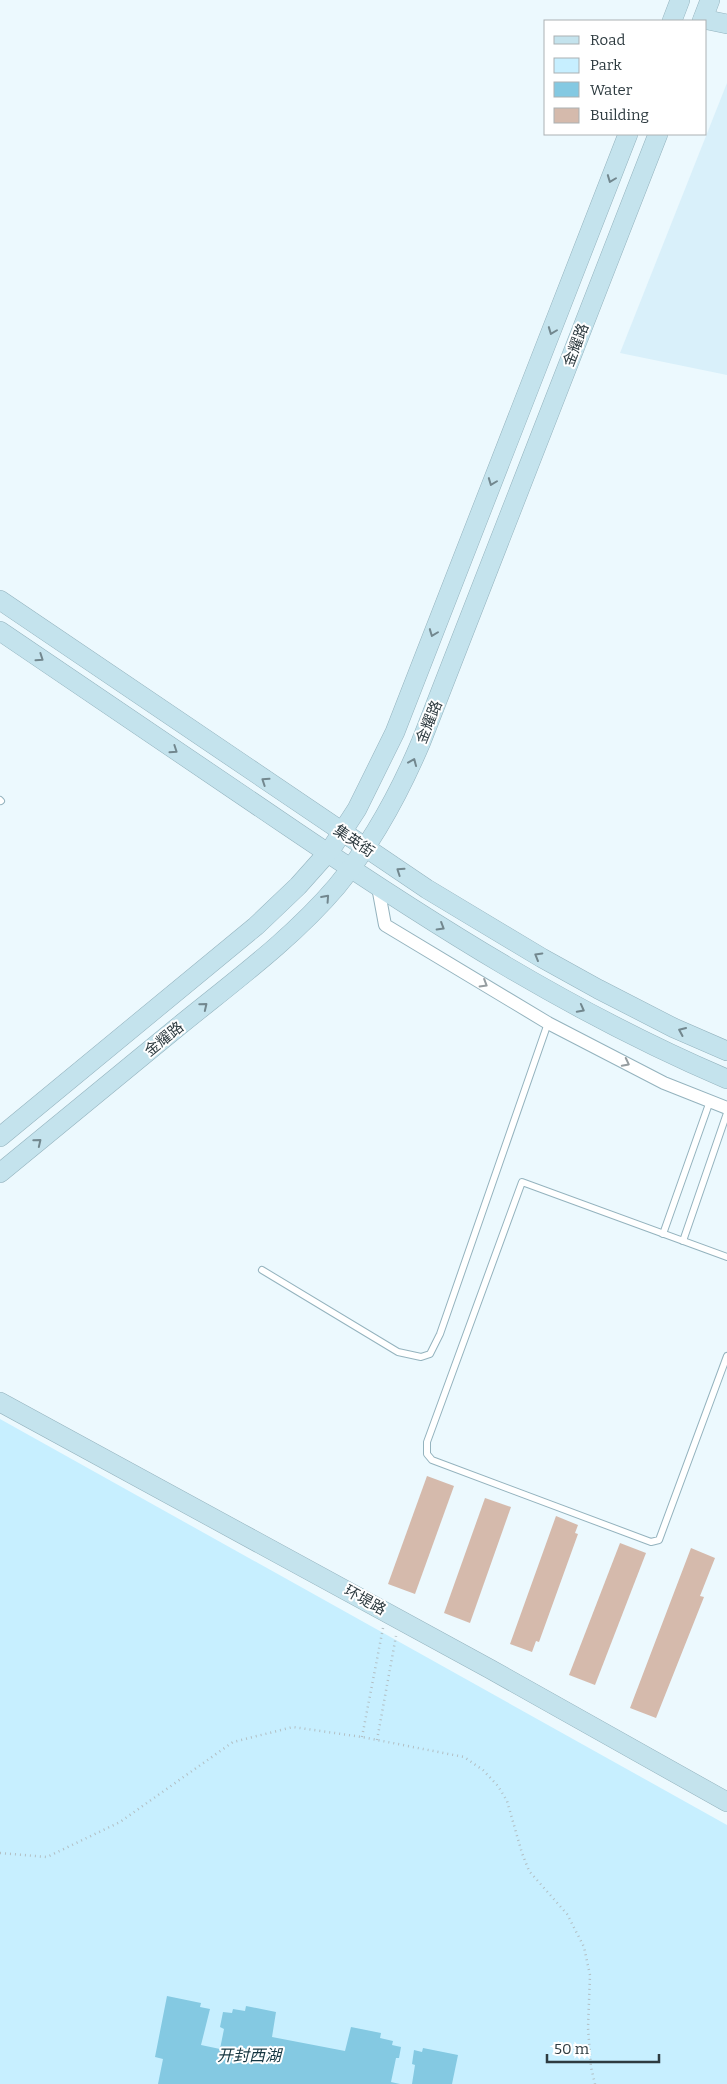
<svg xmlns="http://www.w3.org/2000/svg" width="727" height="2084" viewBox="0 0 727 2084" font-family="Bitter,'Noto Sans SC',serif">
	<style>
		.built { fill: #d9f0fa }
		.green { fill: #c7efff }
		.water { fill: #84c9e2 }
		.building { fill: #d5baac }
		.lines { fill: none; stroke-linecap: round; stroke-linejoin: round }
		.lane-casing { stroke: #94b3be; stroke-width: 8 }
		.street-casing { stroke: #94b3be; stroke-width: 14 }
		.secondary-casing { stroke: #94b3be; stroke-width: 20 }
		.path { stroke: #b2bfc4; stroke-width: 2.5; stroke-dasharray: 1 4; stroke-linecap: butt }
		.lane { stroke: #fff; stroke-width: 6 }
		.street { stroke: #fff; stroke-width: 12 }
		.secondary { stroke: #c4e3ed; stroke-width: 19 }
		.oneway { stroke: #72878e }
		.oneway2 { stroke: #969da0 }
		.labels { text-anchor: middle; stroke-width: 4; stroke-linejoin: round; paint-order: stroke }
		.street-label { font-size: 15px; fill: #2e3b40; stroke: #fff }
		.water-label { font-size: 16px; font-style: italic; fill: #153641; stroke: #fff }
	</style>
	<rect width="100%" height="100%" fill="#ecf9fe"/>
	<path class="built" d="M727 83V375L620 353Z"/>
	<path class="green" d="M0 1419 727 1825V2084H0Z"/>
	<g class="water">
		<path d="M167 1996 201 2003 200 2007 210 2009 201 2045 220 2049 224 2029 220 2027 223 2012 232 2013 233 2009 245 2011 246 2006 276 2012 272 2037 345 2051 351 2027 381 2033 380 2038 393 2041 392 2045 401 2047 399 2058H396L391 2082 400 2084H158L163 2059 155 2057Z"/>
		<path d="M423 2048 458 2055 452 2084H412L415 2065 412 2064 414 2050 422 2052Z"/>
	</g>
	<g class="building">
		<path d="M427 1476 454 1486 415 1594 388 1584Z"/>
		<path d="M485 1498 511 1507 470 1623 444 1613Z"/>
		<path d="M556 1516 578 1525 575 1533 578 1534 539 1642 536 1641 532 1652 510 1644Z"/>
		<path d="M620 1543 646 1553 595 1685 569 1675Z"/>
		<path d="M691 1548 715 1558 700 1596 704 1597 656 1718 630 1708Z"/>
	</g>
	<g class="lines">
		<g class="lane-casing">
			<g id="lane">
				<path d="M0 800 1 801"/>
				<path d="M663 1234 710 1101"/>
				<path d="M683 1241 727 1113"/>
				<path d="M727 1257 522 1182 427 1442V1454L432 1460 651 1542 659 1540 727 1356"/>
				<path d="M262 1270 398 1352 421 1357 430 1354 440 1334 548 1023"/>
			</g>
		</g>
		<g class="street-casing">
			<path id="street" d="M378 887 385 925 548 1023 664 1083 727 1108"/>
		</g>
		<g class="secondary-casing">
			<g id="secondary">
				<path d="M703 19 727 24"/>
				<path d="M672 21 680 0"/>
				<path d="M702 21 710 0"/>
				<path d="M0 600 427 889 542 958 598 989 674 1028 727 1051"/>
				<path d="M0 631C98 698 196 765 295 831 434 925 572 1013 727 1079"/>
				<path d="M0 1137 256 926 298 886 331 849 357 809 395 732 628 134"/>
				<path d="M0 1173C60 1124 119 1075 179 1026 233 982 292 939 337 886 373 842 399 794 421 742L658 134"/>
				<path d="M0 1402 490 1669 727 1802"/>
			</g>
		</g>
		<g class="path">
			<path d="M362 1737 383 1628"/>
			<path d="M377 1740 396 1636"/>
			<path d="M0 1853 47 1857 120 1822 233 1742 293 1727 362 1737 464 1757 483 1770 498 1786 507 1801 522 1853 529 1871 567 1914 584 1947 590 1975 588 2028 591 2067 595 2084"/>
		</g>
		<use href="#lane" class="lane"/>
		<use href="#street" class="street"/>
		<use href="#secondary" class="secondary"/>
	</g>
	<defs><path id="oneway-chevron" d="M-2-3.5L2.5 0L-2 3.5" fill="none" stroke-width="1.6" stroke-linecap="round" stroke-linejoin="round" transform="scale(1.25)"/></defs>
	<g class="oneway">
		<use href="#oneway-chevron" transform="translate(611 179) rotate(111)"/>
		<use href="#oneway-chevron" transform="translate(552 331) rotate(111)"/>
		<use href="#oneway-chevron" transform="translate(492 482) rotate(111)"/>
		<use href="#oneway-chevron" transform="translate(433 633) rotate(111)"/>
		<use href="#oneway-chevron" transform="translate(40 658) rotate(34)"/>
		<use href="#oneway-chevron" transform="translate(174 750) rotate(34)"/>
		<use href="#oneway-chevron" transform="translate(413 762) rotate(-67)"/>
		<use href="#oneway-chevron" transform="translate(265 781) rotate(-146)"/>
		<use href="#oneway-chevron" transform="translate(400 871) rotate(-146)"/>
		<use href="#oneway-chevron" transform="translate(326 898) rotate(-48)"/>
		<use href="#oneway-chevron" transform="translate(441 927) rotate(31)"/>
		<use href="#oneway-chevron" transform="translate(538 956) rotate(-150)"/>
		<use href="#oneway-chevron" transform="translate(204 1006) rotate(-39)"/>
		<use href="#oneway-chevron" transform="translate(581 1009) rotate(28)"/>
		<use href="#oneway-chevron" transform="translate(682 1031) rotate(-156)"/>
		<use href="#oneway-chevron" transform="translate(38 1142) rotate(-39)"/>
	</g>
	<g class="oneway2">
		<use href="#oneway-chevron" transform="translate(484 984) rotate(31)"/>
		<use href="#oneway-chevron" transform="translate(626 1063) rotate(27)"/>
	</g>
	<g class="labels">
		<g class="street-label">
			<text transform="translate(576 345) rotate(-69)" y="5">金耀路</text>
			<text transform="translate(429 722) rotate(-68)" y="5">金耀路</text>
			<text transform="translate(354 841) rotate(34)" y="5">集英街</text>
			<text transform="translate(164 1039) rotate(-39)" y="5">金耀路</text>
			<text transform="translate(365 1600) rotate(29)" y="5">环堤路</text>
		</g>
		<g class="water-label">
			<text x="249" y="2061">开封西湖</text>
		</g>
	</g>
	<rect x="544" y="20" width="162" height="115" fill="#ffffff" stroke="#abb1b3"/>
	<rect x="554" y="36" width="25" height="8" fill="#c4e3ed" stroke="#abb1b3"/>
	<text x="590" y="45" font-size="15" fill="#2e3b40">Road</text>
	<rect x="554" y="58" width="25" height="15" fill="#c7efff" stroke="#abb1b3"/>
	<text x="590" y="70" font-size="15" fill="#2e3b40">Park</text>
	<rect x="554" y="82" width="25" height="15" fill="#84c9e2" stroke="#abb1b3"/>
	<text x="590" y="95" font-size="15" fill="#2e3b40">Water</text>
	<rect x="554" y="108" width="25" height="15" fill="#d5baac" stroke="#abb1b3"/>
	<text x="590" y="120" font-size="15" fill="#2e3b40">Building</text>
	<path d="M547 2054v8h112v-8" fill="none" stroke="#2e3b40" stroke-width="2.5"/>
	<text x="554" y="2054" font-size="15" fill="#2e3b40" stroke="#ffffff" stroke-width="4" paint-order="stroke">50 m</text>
</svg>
